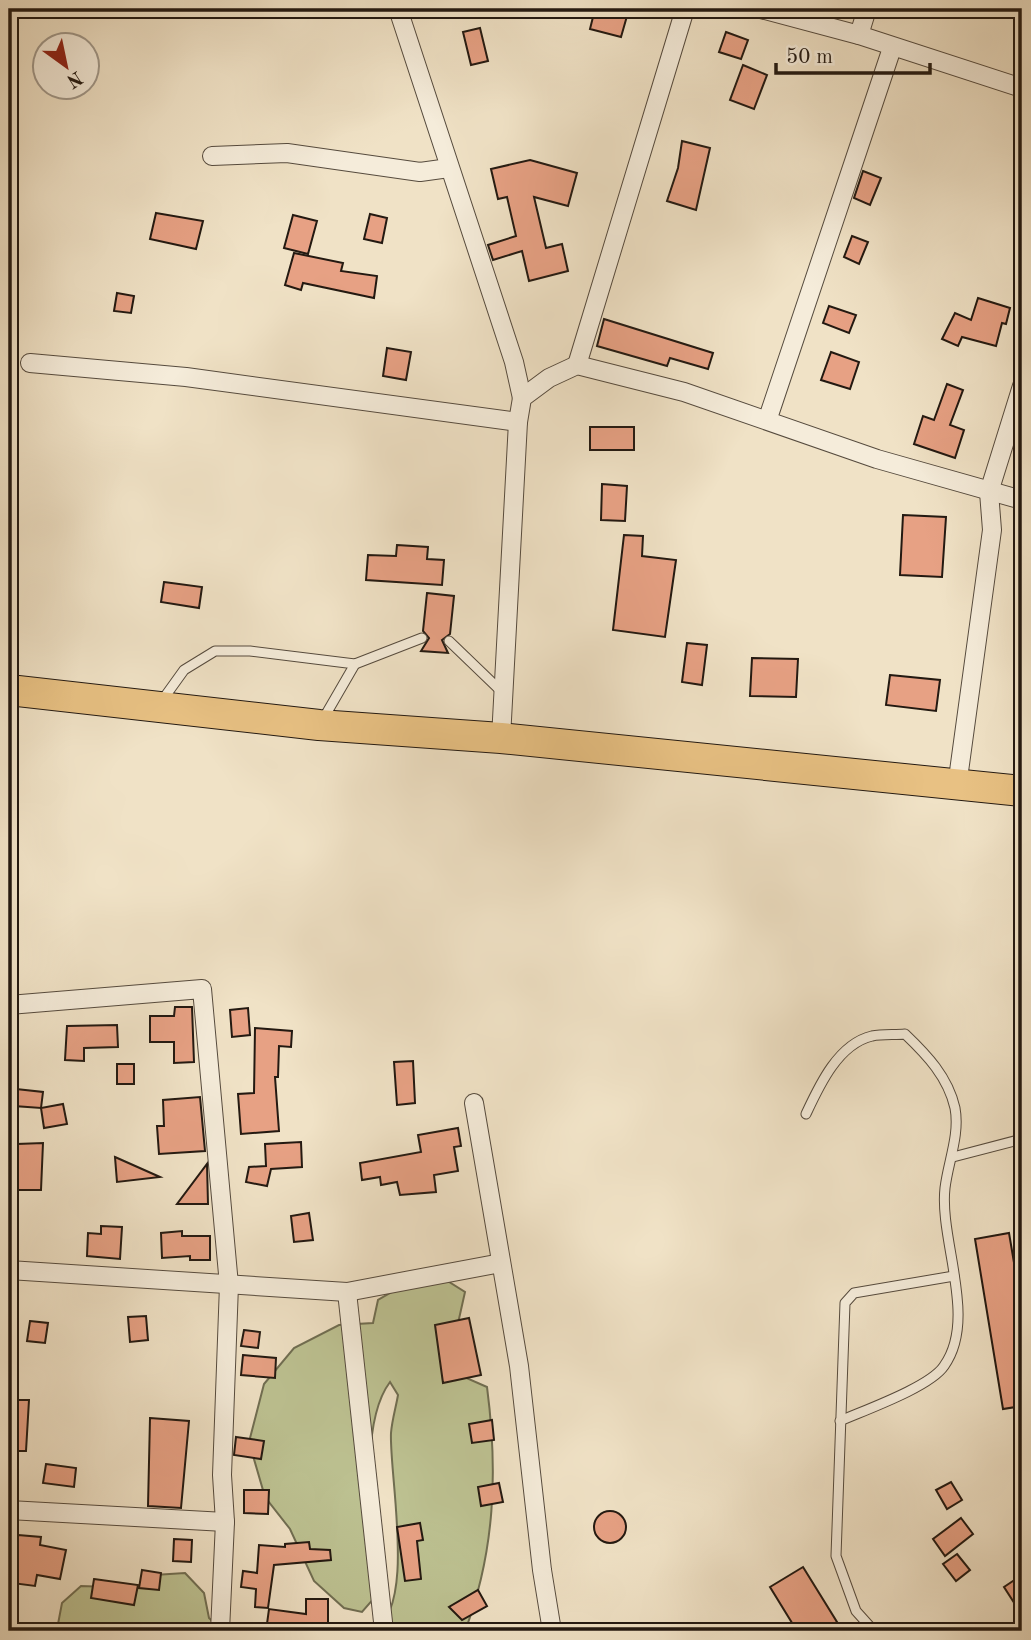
<svg xmlns="http://www.w3.org/2000/svg" width="1031" height="1640" viewBox="0 0 1031 1640" font-family="'Old Standard TT',serif">
	<style>
		.green { fill: #bdc292; stroke: #706e52; stroke-width: 2 }
		.building { fill: #e7a184; stroke: #231911; stroke-width: 2 }
		.lines { fill: none; stroke-linecap: round; stroke-linejoin: round }
		.service-casing { stroke: #564b3e; stroke-width: 11 }
		.minor-casing { stroke: #564b3e; stroke-width: 20 }
		.trunk-casing { stroke: #231911; stroke-width: 32 }
		.path { stroke: #231911; stroke-width: 3.5; stroke-dasharray: 2 3.5; stroke-linecap: butt }
		.service { stroke: #f5ecda; stroke-width: 9 }
		.minor { stroke: #f5ecda; stroke-width: 18 }
		.trunk { stroke: #e8c183; stroke-width: 30 }
	</style>
	<rect width="100%" height="100%" fill="#f0e2c6"/>
	<filter id="stains"><feTurbulence type="fractalNoise" baseFrequency=".00286" numOctaves="4"/><feColorMatrix values="0 0 0 0 .2 0 0 0 0 .09 0 0 0 0 .02 0 0 0 .5 -.17"/></filter>
	<radialGradient id="worn" r=".72"><stop offset=".6" stop-color="#630" stop-opacity="0"/><stop offset="1" stop-color="#630" stop-opacity=".3"/></radialGradient>
	<g class="green">
		<path d="M430 1270 465 1292 450 1359 464 1377 487 1387C498 1471 495 1552 465 1631H373C417 1608 389 1476 391 1433 392 1420 396 1407 398 1395L390 1382C356 1427 374 1541 376 1596L362 1612 344 1608 314 1581 290 1529 265 1497 249 1442 264 1384 294 1348 339 1325 373 1323 378 1300Z"/>
		<path d="M185 1573 204 1593 209 1618 223 1631H67L58 1624 62 1603 81 1586 138 1588 154 1575Z"/>
	</g>
	<g class="building">
		<path d="M595 9H629L621 37 590 29Z"/>
		<path d="M480 28 488 61 471 65 463 32Z"/>
		<path d="M726 32 748 40 741 59 719 52Z"/>
		<path d="M743 65 767 75 754 109 730 100Z"/>
		<path d="M682 141 710 148 696 210 667 201 678 168Z"/>
		<path d="M530 160 577 173 568 206 534 197 546 248 562 244 568 271 529 281 522 251 493 260 488 245 516 236 507 197 498 199 491 169Z"/>
		<path d="M863 171 881 178 870 205 854 198Z"/>
		<path d="M156 213 203 221 196 249 150 239Z"/>
		<path d="M370 214 387 218 382 243 364 239Z"/>
		<path d="M293 215 317 221 308 254 284 248Z"/>
		<path d="M852 236 868 242 859 264 844 257Z"/>
		<path d="M294 253 343 263 341 271 377 276 374 298 303 283 301 290 285 285Z"/>
		<path d="M117 293 134 296 131 313 114 311Z"/>
		<path d="M978 298 1010 308 1006 324 1002 323 996 346 962 337 958 346 942 339 955 313 971 320Z"/>
		<path d="M829 306 856 315 849 333 823 323Z"/>
		<path d="M604 319 713 353 708 369 670 358 667 366 597 346Z"/>
		<path d="M387 348 411 352 406 380 383 376Z"/>
		<path d="M831 352 859 362 850 389 821 380Z"/>
		<path d="M947 384 963 390 950 425 964 430 955 458 914 444 923 416 934 420Z"/>
		<rect x="590" y="427" width="44" height="23"/>
		<path d="M602 484 627 486 625 521 601 520Z"/>
		<path d="M903 515 946 517 942 577 900 575Z"/>
		<path d="M624 535 643 536 642 556 676 560 665 637 613 630Z"/>
		<path d="M397 545 428 547 427 559 444 560 442 585 366 580 368 555 396 556Z"/>
		<path d="M164 582 202 587 199 608 161 602Z"/>
		<path d="M427 593 454 596 450 634 442 640 448 653 421 651 429 638 423 631Z"/>
		<path d="M687 643 707 645 702 685 682 682Z"/>
		<path d="M752 658 798 659 796 697 750 696Z"/>
		<path d="M890 675 940 680 936 711 886 705Z"/>
		<path d="M175 1007H192L194 1062 174 1063V1042H150V1016H174Z"/>
		<path d="M248 1008 250 1035 232 1037 230 1010Z"/>
		<path d="M117 1025 118 1047 84 1048V1061L65 1060 67 1026Z"/>
		<path d="M255 1028 292 1031 291 1047 279 1046 278 1077H275L279 1131 241 1134 238 1094 254 1093Z"/>
		<path d="M413 1061 415 1103 397 1105 394 1062Z"/>
		<rect x="117" y="1064" width="17" height="20"/>
		<path d="M16 1089 43 1092 41 1108 14 1106Z"/>
		<path d="M200 1097 205 1151 159 1154 157 1126H164L163 1100Z"/>
		<path d="M63 1104 67 1124 44 1128 41 1108Z"/>
		<path d="M458 1128 461 1146 454 1147 458 1171 434 1175 436 1192 400 1195 397 1182 381 1185 380 1177 362 1180 360 1163 421 1152 418 1135Z"/>
		<path d="M301 1142 302 1167 271 1169 267 1186 246 1182 249 1167 266 1166 265 1144Z"/>
		<path d="M43 1143 41 1190H17V1144Z"/>
		<path d="M115 1157 160 1177 117 1182Z"/>
		<path d="M207 1164 208 1204H177Z"/>
		<path d="M309 1213 313 1240 294 1242 291 1216Z"/>
		<path d="M101 1226 122 1227 120 1259 87 1256 88 1233 101 1234Z"/>
		<path d="M182 1231V1236H210V1260H190V1256L162 1258 161 1233Z"/>
		<path d="M1009 1233 1022 1310V1406L1003 1409 975 1239Z"/>
		<path d="M146 1316 148 1340 130 1342 128 1317Z"/>
		<path d="M469 1318 481 1375 443 1383 435 1325Z"/>
		<path d="M30 1321 48 1323 45 1343 27 1341Z"/>
		<path d="M244 1330 260 1332 258 1348 241 1346Z"/>
		<path d="M243 1355 276 1358 275 1378 241 1375Z"/>
		<path d="M12 1400H29L26 1451H9Z"/>
		<path d="M150 1418 189 1421 181 1508 148 1506Z"/>
		<path d="M492 1420 494 1440 472 1443 469 1424Z"/>
		<path d="M236 1437 264 1441 261 1459 234 1455Z"/>
		<path d="M46 1464 76 1468 74 1487 43 1483Z"/>
		<path d="M951 1482 962 1500 947 1509 936 1490Z"/>
		<path d="M499 1483 503 1502 481 1506 478 1487Z"/>
		<path d="M244 1490H269L268 1514 244 1513Z"/>
		<circle cx="610" cy="1527" r="16"/>
		<path d="M961 1518 973 1534 945 1556 933 1539Z"/>
		<path d="M420 1523 423 1540 417 1541 421 1579 405 1581 397 1527Z"/>
		<path d="M18 1535 41 1537 40 1545 66 1550 60 1579 37 1575 35 1586 12 1583Z"/>
		<path d="M174 1539 192 1540 191 1562 173 1561Z"/>
		<path d="M309 1542 310 1549 330 1550 331 1560 274 1565 268 1608 255 1607 256 1589 241 1587 243 1571 257 1573 259 1545 285 1547V1544Z"/>
		<path d="M957 1554 970 1570 956 1581 943 1564Z"/>
		<path d="M803 1567 837 1622 822 1631H797L770 1587Z"/>
		<path d="M142 1570 161 1573 159 1590 139 1588Z"/>
		<path d="M1022 1575V1615L1004 1587Z"/>
		<path d="M94 1579 138 1585 134 1605 91 1598Z"/>
		<path d="M478 1590 487 1606 462 1620 449 1607Z"/>
		<path d="M306 1599H328V1631H266L269 1609 306 1614Z"/>
	</g>
	<g class="lines">
		<g class="service-casing">
			<g id="service">
				<path d="M449 641 502 692"/>
				<path d="M161 702 184 670 215 651H250L355 664 422 638"/>
				<path d="M322 721 355 664"/>
				<path d="M806 1114C819 1086 838 1044 872 1036 882 1034 895 1035 905 1034 927 1055 948 1077 955 1108 960 1135 948 1162 945 1188 939 1240 978 1319 944 1366 930 1387 865 1410 840 1421"/>
				<path d="M953 1157 1022 1139"/>
				<path d="M874 1631 856 1611 836 1556 845 1303 854 1293 954 1276"/>
			</g>
		</g>
		<g class="minor-casing">
			<g id="minor">
				<path d="M398 9 514 362 522 398"/>
				<path d="M761 9 859 35 1022 88"/>
				<path d="M859 35 867 9"/>
				<path d="M212 156 287 153 420 172 449 168"/>
				<path d="M30 363 186 377 518 422"/>
				<path d="M577 365 685 9"/>
				<path d="M768 418 892 48"/>
				<path d="M501 738 518 422 522 398 549 378 577 365 684 392 877 459 1022 500"/>
				<path d="M957 786 992 530 989 492 1022 386"/>
				<path d="M9 1005 202 989 229 1285 222 1475 225 1522 220 1631"/>
				<path d="M474 1103 519 1366 542 1570 552 1631"/>
				<path d="M9 1270 347 1292 501 1263"/>
				<path d="M347 1292 384 1631"/>
				<path d="M9 1510 225 1522"/>
			</g>
		</g>
		<g class="trunk-casing">
			<path id="trunk" d="M9 690 319 725 501 738 1022 791"/>
		</g>
		<path class="path" d="M9 963 14 972 11 987"/>
		<use href="#service" class="service"/>
		<use href="#minor" class="minor"/>
		<use href="#trunk" class="trunk"/>
	</g>
	<rect width="1031" height="1640" fill="none" stroke="#f0e2c6" stroke-width="35"/>
	<rect x="10" y="10" width="1010" height="1619" fill="none" stroke="#231911" stroke-width="3.5"/>
	<rect x="18" y="18" width="996" height="1605" fill="none" stroke="#231911" stroke-width="2"/>
	<g transform="translate(66 66) rotate(147)"><circle r="33" fill="#f5ecda" stroke="#a1988a" stroke-width="2"/>
	<path d="M0-5L12 26L0 18L-12 26Z" fill="#8f2418"/>
	<text y="-10" font-size="19" font-weight="bold" text-anchor="middle" fill="#231911">N</text>
	</g>
	<path d="M776 63v10h154v-10" fill="none" stroke="#231911" stroke-width="3.5"/>
	<text x="786" y="63" font-size="21" fill="#231911" stroke="#f5ecda" stroke-width="5" paint-order="stroke">50 m</text>
	<rect width="100%" height="100%" filter="url(#stains)"/>
	<rect width="100%" height="100%" fill="url(#worn)"/>
</svg>
